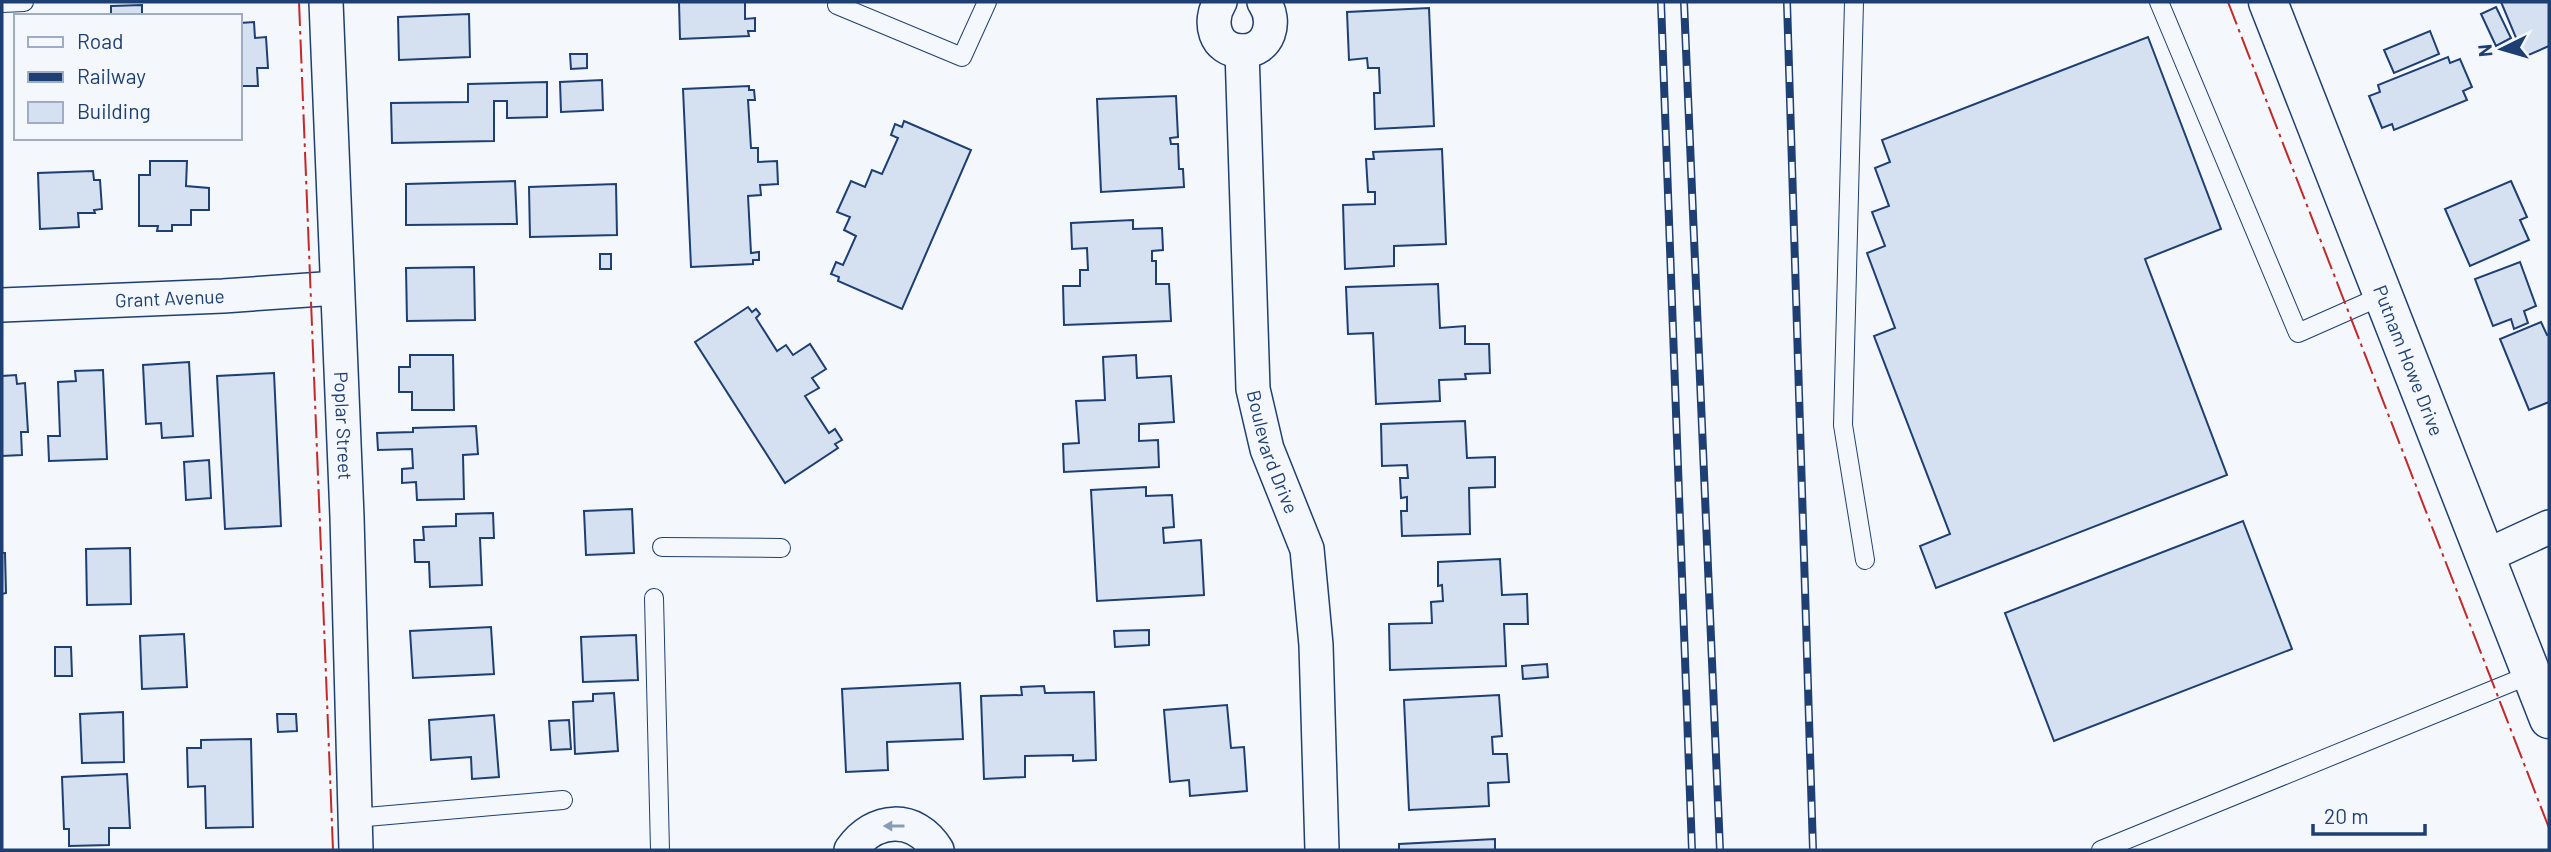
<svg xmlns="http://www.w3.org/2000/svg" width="2551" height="852" viewBox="0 0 2551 852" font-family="Barlow,sans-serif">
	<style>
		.building { fill: #d5e0f0; stroke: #1d3f73; stroke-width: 2 }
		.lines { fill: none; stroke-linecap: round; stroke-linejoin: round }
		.lane-casing { stroke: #1d3f73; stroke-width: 20 }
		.street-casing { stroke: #1d3f73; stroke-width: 36 }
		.secondary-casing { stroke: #1d3f73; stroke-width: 41 }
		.lane { stroke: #f4f7fb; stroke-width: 18 }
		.street { stroke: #f4f7fb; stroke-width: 33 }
		.secondary { stroke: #f4f7fb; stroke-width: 38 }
		.rail-casing { stroke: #1d3f73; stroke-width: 8 }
		.rail { stroke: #f4f7fb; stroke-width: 5; stroke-dasharray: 16; stroke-linecap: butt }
		.power { stroke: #c62828; stroke-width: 2; stroke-dasharray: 24 5 3.5 5; stroke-linecap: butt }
		.oneway { fill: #889bb7 }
		.labels { text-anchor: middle; stroke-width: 5; stroke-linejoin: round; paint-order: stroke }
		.street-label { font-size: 19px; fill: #1d3f73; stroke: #f4f7fb }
	</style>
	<rect width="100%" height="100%" fill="#f4f7fb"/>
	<g class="building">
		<path d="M679 2H745V19L755 18V31H748L749 36 680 39Z"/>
		<path d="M2501 2H2549V46L2524 57Z"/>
		<path d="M142 5V16H111V6Z"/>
		<path d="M2496 7 2511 38 2496 46 2481 14Z"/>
		<path d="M1429 8 1434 126 1375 129 1374 93H1380L1379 68H1368L1367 58 1349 60 1347 12Z"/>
		<path d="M469 14 470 57 399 60 398 17Z"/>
		<path d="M254 22 255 38 266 37 268 68H257L258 86H240V23Z"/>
		<path d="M2430 31 2439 54 2394 73 2384 50Z"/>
		<path d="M2148 37 2221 229 2145 259 2227 475 1936 588 1920 546 1950 534 1874 336 1895 328 1867 253 1885 246 1872 212 1889 206 1875 168 1890 162 1882 140Z"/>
		<path d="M570 54H587V68L571 69Z"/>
		<path d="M2448 57 2450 63 2460 59 2472 87 2463 91 2467 100 2394 130 2392 124 2382 128 2369 96 2380 92 2378 85Z"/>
		<path d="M602 80 603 110 561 112 560 82Z"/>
		<path d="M547 82V117L507 118V101H494V141L392 143 391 103 468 102V84Z"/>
		<path d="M749 86V90H754L755 100H748L751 148H758V162L777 161 778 184 760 185 761 195 748 196 751 253 759 252V260H753V264L691 267 683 89Z"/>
		<path d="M1176 96 1178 137 1170 138 1171 144H1178L1179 169H1183L1184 187 1101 192 1097 99Z"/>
		<path d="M904 121 971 150 902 309 838 281 839 277 831 274 836 262 843 265 856 236 844 230 850 217 837 212 851 181 865 187 872 170 882 174 898 138 891 135 895 124 902 127Z"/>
		<path d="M1442 149 1446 244 1394 246V266L1345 269 1343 205 1375 204V192H1368L1366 159H1374L1373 152Z"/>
		<path d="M150 161H187L186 186 209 188V210H191V225H172V231H157L158 226H139V175H150Z"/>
		<path d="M93 171 94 180H100L102 209 94 210 95 213H78L79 227 40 229 38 173Z"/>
		<path d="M515 181 517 224 406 225V184Z"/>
		<path d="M2511 181 2527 217 2520 220 2529 240 2470 266 2445 209Z"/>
		<path d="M616 184 617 235 530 237 529 187Z"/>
		<path d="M1133 220V229L1162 228 1163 250 1152 251V261H1156V284H1169L1171 321 1064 325 1063 286H1080V270H1088L1087 248 1072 249 1071 223Z"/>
		<rect x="600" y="254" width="11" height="15"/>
		<path d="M2520 262 2536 306 2524 311 2528 323 2514 329 2511 319 2493 326 2475 279Z"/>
		<path d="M474 267 475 320 407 321 406 268Z"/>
		<path d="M1438 284 1440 328 1465 326V344H1489L1490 373 1465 374 1466 379 1439 380 1440 401 1376 404 1373 333 1348 334 1346 287Z"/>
		<path d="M748 307 752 312 756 309 760 314 756 318 777 351 786 345 793 355 810 344 826 369 812 378 819 388 805 396 829 433 835 429 842 440 835 444 838 448 785 483 695 342Z"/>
		<path d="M2541 322 2547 335 2549 334V402L2529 410 2500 339Z"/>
		<path d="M410 355H453L454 410H412V392H399V367H410Z"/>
		<path d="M1136 355 1137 378 1171 376 1174 422 1139 424V441L1158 440 1159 467 1064 472 1063 444 1079 443 1076 401 1105 400 1103 357Z"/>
		<path d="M189 362 193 436 162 438 161 423 146 424 143 365Z"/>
		<path d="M103 370 107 459 49 461 48 436H60L58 382 76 381 75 371Z"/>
		<path d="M274 373 281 526 225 529 217 376Z"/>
		<path d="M16 375 17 384 25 383 28 432H21L22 455 2 456V376Z"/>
		<path d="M1465 421 1467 458 1495 457V487L1469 488 1470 534 1402 536 1401 511H1407V497L1401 498 1400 478H1408L1407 465 1382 466 1381 424Z"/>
		<path d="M476 426 478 454 463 455 464 499 417 500 416 482 402 483V469L413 468 412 449 378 450 377 433 413 432V428Z"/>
		<path d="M209 460 211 498 186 500 184 462Z"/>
		<path d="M1146 487V496L1172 495 1174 527 1163 528 1164 543 1201 540 1204 595 1097 601 1091 490Z"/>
		<path d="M632 509 634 553 586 555 584 511Z"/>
		<path d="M493 513 494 538H480L482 585 430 587 429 562H415L414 540H424L423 527 456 526V514Z"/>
		<path d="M2243 521 2292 649 2054 741 2005 613Z"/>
		<path d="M130 548 131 604 87 605 86 549Z"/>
		<path d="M2 553H5L6 593 2 594Z"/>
		<path d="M1500 559 1502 595 1527 594 1528 624H1504L1506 666 1390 670 1389 624 1432 623 1431 602 1443 601 1442 585 1438 586V562Z"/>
		<path d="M491 627 494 674 413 678 410 631Z"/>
		<path d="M1149 630V645L1115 647 1114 631Z"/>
		<path d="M184 634 187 687 142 689 140 636Z"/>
		<path d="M636 635 638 680 583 682 581 637Z"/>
		<path d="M55 647H71L72 676H55Z"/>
		<path d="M1547 664 1548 677 1523 679 1522 666Z"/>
		<path d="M960 683 963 739 887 742 888 770 846 772 842 689Z"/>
		<path d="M1044 686 1045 693 1094 692 1096 760 1073 761V755L1025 756V777L984 779 981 696 1022 695 1021 687Z"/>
		<path d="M614 693 618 751 575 754 573 702 593 701V694Z"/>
		<path d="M1499 695 1502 736 1492 737 1493 754H1507L1509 782 1488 783 1489 806 1409 810 1404 700Z"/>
		<path d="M1227 705 1231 748 1244 747 1247 791 1190 796 1189 780 1170 782 1164 710Z"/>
		<path d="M123 712 124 762 82 763 80 714Z"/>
		<path d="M277 714H296L297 731 278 732Z"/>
		<path d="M494 715 499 777 472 779 471 757 431 760 429 720Z"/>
		<path d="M569 720 571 749 551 750 549 721Z"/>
		<path d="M251 739 253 827 206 828 205 786 188 787 187 748H201V740Z"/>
		<path d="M127 774 130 828H109V845L69 846V829H64L62 777Z"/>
		<path d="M1495 839V850H1399V844Z"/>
	</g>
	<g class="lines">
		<g class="lane-casing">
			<g id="lane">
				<path d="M839 2 837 5 962 57 987 2"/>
				<path d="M1854 2 1843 425 1865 560"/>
				<path d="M2159 2 2298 333 2384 295"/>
				<path d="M2 3 24 2"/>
				<path d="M662 547 781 548"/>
				<path d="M654 598 660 850"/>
				<path d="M355 818 563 800"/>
				<path d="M2101 850 2532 674"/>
			</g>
		</g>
		<g class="street-casing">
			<g id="street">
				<path id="s1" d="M326 2 347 517 356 850"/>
				<path d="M1220 2C1208 21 1214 51 1242 51 1270 51 1277 21 1264 2"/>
				<path id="s2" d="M1242 51 1253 389 1267 449 1307 549 1316 645 1322 850"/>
				<path id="s3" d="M2 305 223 296 337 288"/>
				<path d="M2486 556 2549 527"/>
				<path d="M851 850C874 817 915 814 937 850"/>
			</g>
		</g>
		<g class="secondary-casing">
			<g id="secondary">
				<path id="s4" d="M2268 2 2549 719"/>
			</g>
		</g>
		<use href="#lane" class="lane"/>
		<use href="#street" class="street"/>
		<use href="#secondary" class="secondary"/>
		<g class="rail-casing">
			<g id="rail">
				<path d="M1661 2 1692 850"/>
				<path d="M1684 2 1720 850"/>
				<path d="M1787 2 1813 850"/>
			</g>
		</g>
		<use href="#rail" class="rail"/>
		<g class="power">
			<path d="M299 2 333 850"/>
			<path d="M2228 2 2549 828"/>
		</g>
	</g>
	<defs><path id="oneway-solid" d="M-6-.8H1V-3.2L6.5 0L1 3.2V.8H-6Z" transform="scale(1.75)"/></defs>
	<use class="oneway" href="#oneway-solid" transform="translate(894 826) rotate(-180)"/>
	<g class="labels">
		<g class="street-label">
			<text dy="7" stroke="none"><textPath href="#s3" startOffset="168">Grant Avenue</textPath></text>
			<text dy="7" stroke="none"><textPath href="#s4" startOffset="385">Putnam Howe Drive</textPath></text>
			<text dy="7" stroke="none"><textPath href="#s1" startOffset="424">Poplar Street</textPath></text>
			<text dy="7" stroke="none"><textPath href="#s2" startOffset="404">Boulevard Drive</textPath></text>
		</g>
	</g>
	<rect width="2551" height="852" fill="none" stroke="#1d3f73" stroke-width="7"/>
	<rect x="14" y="14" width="228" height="126" fill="#f4f7fb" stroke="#9eadc5" stroke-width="2"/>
	<rect x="28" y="37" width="35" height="10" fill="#f4f7fb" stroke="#9eadc5" stroke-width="2"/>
	<text x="77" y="49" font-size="21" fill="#1d3f73">Road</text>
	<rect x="28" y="72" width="35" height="10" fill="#1d3f73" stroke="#9eadc5" stroke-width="2"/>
	<text x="77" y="84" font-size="21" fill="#1d3f73">Railway</text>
	<rect x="28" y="102" width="35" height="21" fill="#d5e0f0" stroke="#9eadc5" stroke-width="2"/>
	<text x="77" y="119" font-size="21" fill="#1d3f73">Building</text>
	<g transform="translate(2502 49) rotate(265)" stroke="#f4f7fb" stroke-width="5" paint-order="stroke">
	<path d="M0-5L12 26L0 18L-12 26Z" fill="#1d3f73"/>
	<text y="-10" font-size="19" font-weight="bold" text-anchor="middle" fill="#1d3f73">N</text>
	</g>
	<path d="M2313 824v10h112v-10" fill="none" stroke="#1d3f73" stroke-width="3.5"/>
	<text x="2324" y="824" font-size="21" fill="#1d3f73" stroke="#f4f7fb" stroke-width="5" paint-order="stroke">20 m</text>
</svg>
